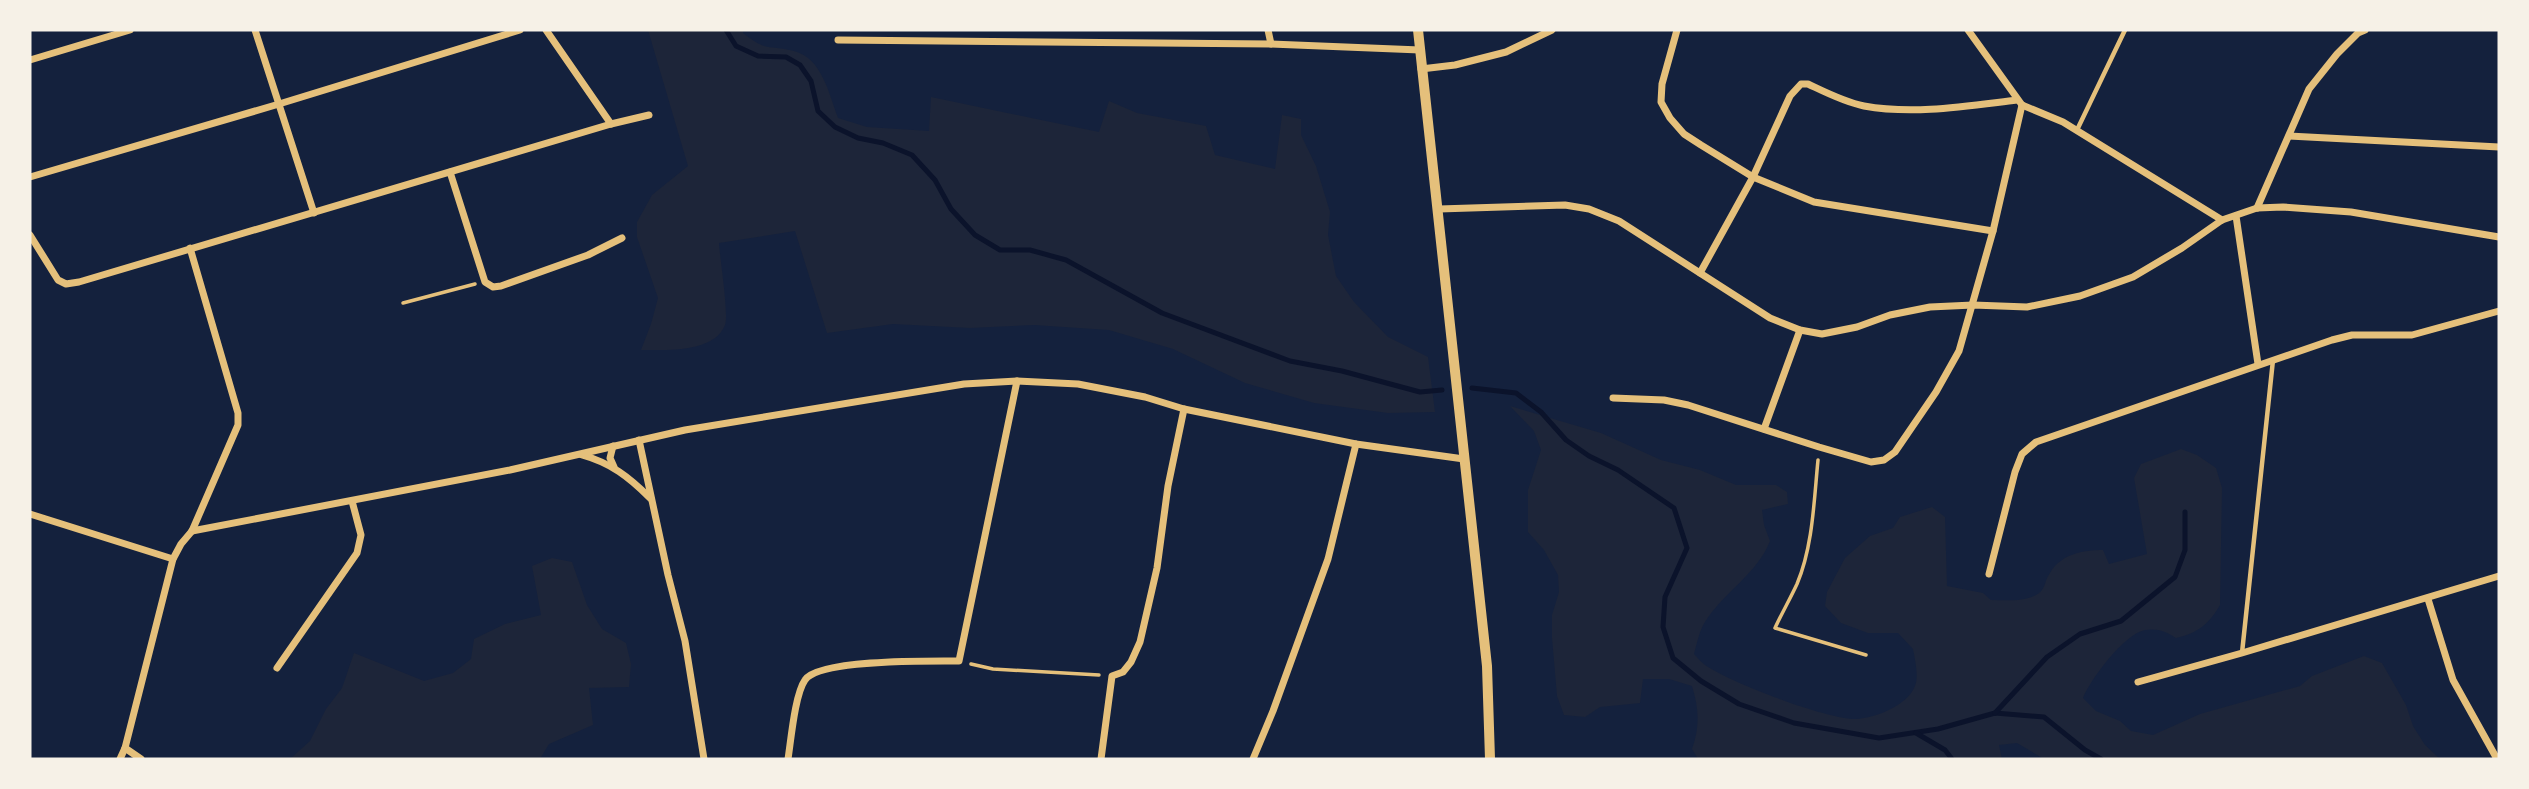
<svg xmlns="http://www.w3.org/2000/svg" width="2529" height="789" viewBox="0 0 2529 789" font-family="'Exo 2',sans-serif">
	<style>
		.green { fill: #1d2539 }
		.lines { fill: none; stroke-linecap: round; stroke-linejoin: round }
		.stream { stroke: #0b132b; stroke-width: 5 }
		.path { stroke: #e5c07b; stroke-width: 3.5 }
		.service { stroke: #e5c07b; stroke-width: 4.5 }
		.minor { stroke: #e5c07b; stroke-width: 7 }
		.tertiary { stroke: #e5c07b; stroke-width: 10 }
	</style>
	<rect width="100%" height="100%" fill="#14213d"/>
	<g class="green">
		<path d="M648 30H743V33C768 53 768 44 794 51 822 58 829 94 838 118L867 127 929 131 931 97 1099 132 1109 101 1137 113 1206 126 1215 155 1275 169 1282 115 1301 119V135L1316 166 1330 212 1328 235 1336 276 1354 302 1388 337 1428 357 1435 412 1388 413 1314 403 1245 383 1173 349 1109 330 1034 325 970 328 893 324 827 333 795 231 719 243C720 259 729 315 725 325 714 353 666 350 641 350L651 324 658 298 637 237V222L652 195 688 166Z"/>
		<path d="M1510 406 1601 433 1661 460 1700 470 1736 485H1776L1787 492 1788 504 1762 510 1764 525 1770 541C1758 573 1723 593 1705 622 1699 631 1697 644 1694 654 1698 658 1701 662 1705 665 1731 683 1826 719 1856 719 1876 718 1908 705 1915 686 1919 676 1915 660 1913 649L1898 633H1868L1841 623 1825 606 1827 592 1845 558 1870 536 1893 528 1900 517 1932 507 1945 517 1947 586 1983 593 1991 600C2006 600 2022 602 2036 595 2046 590 2044 581 2050 573 2061 554 2083 550 2103 550L2109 564 2147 554 2134 478 2141 464 2181 449 2197 455 2216 468 2222 488 2220 605C2209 624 2198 633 2176 638 2166 631 2157 628 2145 630 2124 634 2090 680 2083 698L2096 711 2120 721 2131 731 2153 735 2200 714 2300 686 2312 676 2364 656 2382 663 2406 705 2413 726 2425 745 2440 759H2044L2017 743 1999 745 2002 759H1698L1692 749C1700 726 1699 709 1692 686L1669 679H1643L1640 703 1600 707 1585 717 1564 715 1557 696 1552 638V615L1559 592 1558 575 1544 550 1528 532V490L1541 450 1534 431Z"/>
		<path d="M552 558 572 562 587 605 602 629 626 643 631 664 629 687 589 688 593 725 549 744 540 759H290L310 741 326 709 342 688 354 653 424 681 453 673 471 659 474 639 505 624 541 615 532 566Z"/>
	</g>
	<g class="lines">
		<g class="stream">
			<path d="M726 30 736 46 758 56 786 57 800 65 811 81 818 111 835 127 858 138 883 143 912 155 935 180 951 209 975 235 1000 250H1030L1066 260 1162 313 1290 361 1342 371 1420 392 1442 390"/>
			<path d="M1472 388 1516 393 1541 412 1566 440 1589 456 1618 470 1674 508 1687 548 1665 597 1663 627 1673 658 1701 681 1739 704 1794 723 1879 738 1938 729 1995 713 2044 717 2085 750 2101 759"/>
			<path d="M1995 713 2047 657 2080 634 2121 621 2175 577 2185 550V512"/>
			<path d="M1916 733 1945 750 1952 759"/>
		</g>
		<g class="path">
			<path d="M403 303 475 284"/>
			<path d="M1818 460C1814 500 1813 546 1797 584 1790 599 1782 613 1775 628L1866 655"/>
			<path d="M971 664 993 669 1099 675"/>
		</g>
		<g class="service">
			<path d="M2077 130 2125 30"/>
			<path d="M2242 653 2273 360"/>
		</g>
		<g class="minor">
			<path d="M255 30 314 213"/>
			<path d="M546 30 611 124"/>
			<path d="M1268 30 1271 44"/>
			<path d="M1677 30 1662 84 1661 102 1670 118 1684 134 1701 145 1753 177 1814 202 1993 231"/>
			<path d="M1968 30 2022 105 2063 122 2222 220"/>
			<path d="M838 40 1271 44 1420 50"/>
			<path d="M30 60 130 30"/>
			<path d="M1421 69 1455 65 1506 52 1552 30"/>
			<path d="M2289 136 2499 147"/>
			<path d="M450 172 485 282 493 287 501 286 588 255 622 238"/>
			<path d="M30 177 279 104 520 30"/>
			<path d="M2257 208 2309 89 2337 54 2358 33 2365 30"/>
			<path d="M1439 209 1565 205 1589 209 1619 221 1770 318 1800 330 1822 334 1857 327 1890 315 1930 307 1973 305 2027 307 2080 296 2133 277 2182 248 2222 220 2257 208 2283 207 2351 212 2499 237"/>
			<path d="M2236 216 2258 364"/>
			<path d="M30 235 58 280 66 284 79 282 611 124 649 115"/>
			<path d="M1700 273 1753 177 1790 96 1801 84H1808C1825 92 1844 102 1864 106 1914 115 1967 106 2017 100"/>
			<path d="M1613 398 1664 400 1688 405 1819 447 1871 462 1884 460 1895 452 1936 392 1959 351 1993 231 2022 105"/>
			<path d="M1764 429 1800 330"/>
			<path d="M639 440 668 575 685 641 704 759"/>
			<path d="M613 446 610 458 614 467"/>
			<path d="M582 455C611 463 629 477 650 498"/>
			<path d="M30 514 173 559"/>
			<path d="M192 531 510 470 685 430 964 384 1017 381 1078 384 1145 397 1184 409 1356 444 1464 459"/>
			<path d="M1989 574 2015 472 2022 454 2036 442 2332 340 2352 335H2412L2499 311"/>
			<path d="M2428 599 2453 680 2497 759"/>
			<path d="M277 668 357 553 361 535 352 501"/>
			<path d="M2138 682 2242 653 2499 576"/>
			<path d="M125 748 141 759"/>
			<path d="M120 759 125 748 173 559 181 544 192 531 238 425V413L190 248"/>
			<path d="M788 759C791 740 795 694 805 680 819 659 932 661 959 661L1017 381"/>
			<path d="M1101 759 1112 676 1123 672 1131 662 1140 642 1157 568 1168 486 1184 409"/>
			<path d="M1253 759 1273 711 1328 559 1356 444"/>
		</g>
		<path class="tertiary" d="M1418 30 1487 666 1490 759"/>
	</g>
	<rect width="2529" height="789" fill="none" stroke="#f6f1e7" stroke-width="63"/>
</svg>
